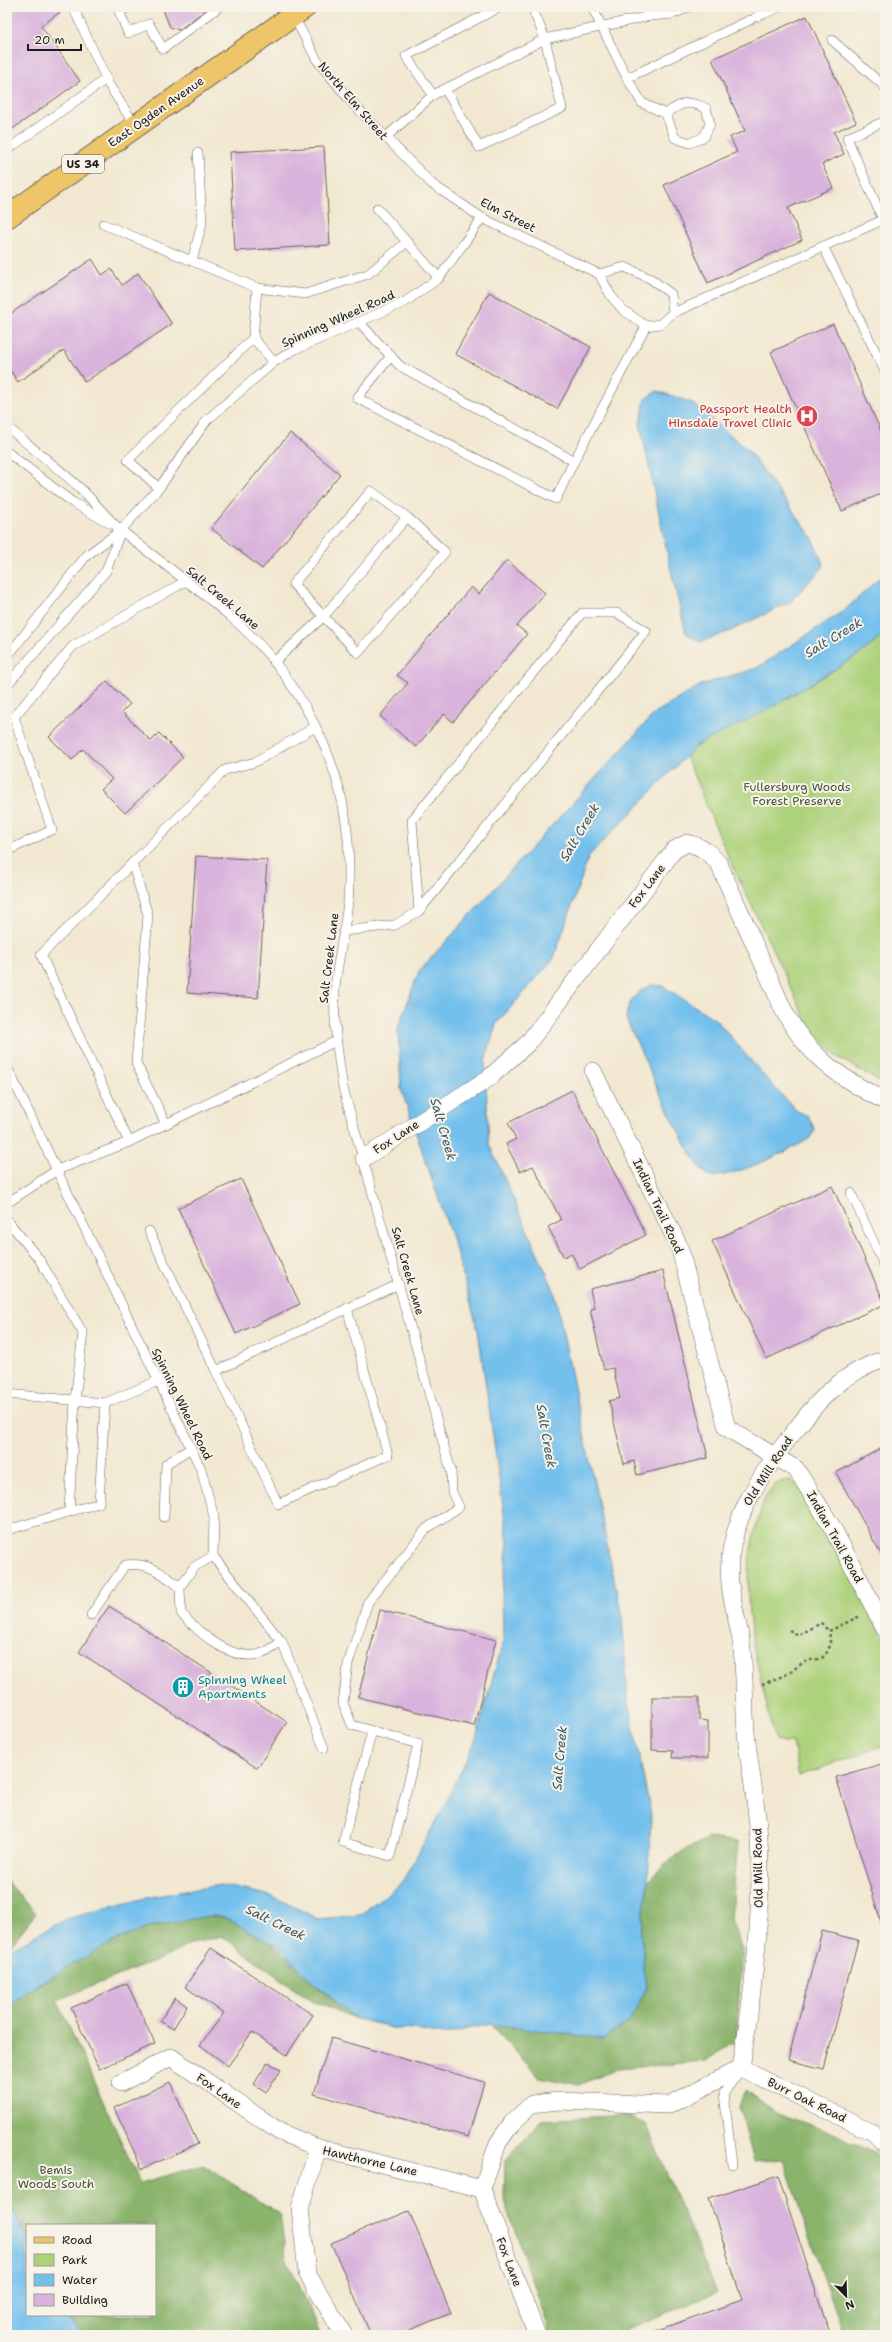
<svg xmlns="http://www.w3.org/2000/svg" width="892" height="2342" viewBox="0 0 892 2342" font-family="'Shantell Sans',sans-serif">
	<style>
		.green { fill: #add27c; stroke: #64774c }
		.forest { fill: #8ab46c; stroke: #536844 }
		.water { fill: #73c0ed; stroke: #486e84 }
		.building { fill: #d9b3dc }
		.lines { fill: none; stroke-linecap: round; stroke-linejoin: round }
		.lane-casing { stroke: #67635b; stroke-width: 10 }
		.street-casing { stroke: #67635b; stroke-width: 18 }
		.primary-casing { stroke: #67635b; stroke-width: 24 }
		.path { stroke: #67635b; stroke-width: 2.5; stroke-dasharray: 3 3; stroke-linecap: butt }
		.lane { stroke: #fff; stroke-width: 9 }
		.street { stroke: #fff; stroke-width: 17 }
		.primary { stroke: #eec569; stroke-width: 22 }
		.labels { text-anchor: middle; stroke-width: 4; stroke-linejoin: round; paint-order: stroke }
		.shield { fill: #f7f3e8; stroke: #5e5c59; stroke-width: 1 }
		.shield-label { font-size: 11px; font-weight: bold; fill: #1c1c1c }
		.street-label { font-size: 12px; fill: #1c1c1c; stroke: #f7f3e8 }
		.health-label { font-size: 12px; fill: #be3a42; stroke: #f7f3e8; text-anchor: end }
		.park-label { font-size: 12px; fill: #485339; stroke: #f7f3e8 }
		.culture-label { font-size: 12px; fill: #0d838f; stroke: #f7f3e8; text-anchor: start }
		.water-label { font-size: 13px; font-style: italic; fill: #3a5565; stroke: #f7f3e8 }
	</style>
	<rect width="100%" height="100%" fill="#f7f3e8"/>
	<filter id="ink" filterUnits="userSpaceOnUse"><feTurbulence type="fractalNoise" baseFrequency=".025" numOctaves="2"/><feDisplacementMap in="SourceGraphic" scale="8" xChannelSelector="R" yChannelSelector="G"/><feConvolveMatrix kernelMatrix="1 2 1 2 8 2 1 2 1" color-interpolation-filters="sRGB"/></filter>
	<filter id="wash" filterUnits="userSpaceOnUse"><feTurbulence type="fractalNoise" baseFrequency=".012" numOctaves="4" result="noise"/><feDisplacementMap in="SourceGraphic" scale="16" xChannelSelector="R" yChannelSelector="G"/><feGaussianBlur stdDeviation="0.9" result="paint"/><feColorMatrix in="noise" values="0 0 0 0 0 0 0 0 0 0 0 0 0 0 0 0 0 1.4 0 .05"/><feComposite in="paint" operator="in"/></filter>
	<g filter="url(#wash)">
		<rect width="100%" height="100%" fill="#f2e8d1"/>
		<g class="green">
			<path d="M885 634V1085L836 1056 809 1026 728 856 685 755C708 736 737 725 764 711 806 688 848 663 885 634Z"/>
			<path d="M789 1480 803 1486 885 1639V1745L799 1776 793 1742 782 1743 775 1740C757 1661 733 1594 760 1513 765 1497 769 1482 789 1480Z"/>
		</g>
		<g class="forest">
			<path d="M708 1838 738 1842 731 1920 742 1949 736 2042 705 2061 618 2069 579 2085 539 2077 490 2024 604 2039 646 1989 641 1932 648 1882 675 1856Z"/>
			<path d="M7 1881 36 1913 7 1950Z"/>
			<path d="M209 1916C252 1916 291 1963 321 1990 333 2000 345 2009 356 2019L305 1997 222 1936 190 1944 166 1957 57 2000 140 2183 203 2165 280 2214 286 2257 322 2335H81L67 2315H155V2225H27V2239L7 2197V2007C50 1974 100 1944 152 1927 169 1921 190 1920 209 1916Z"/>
			<path d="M746 2090 775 2112 838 2135 885 2159V2335H844L783 2159 754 2162 740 2108Z"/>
			<path d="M626 2115 646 2124 717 2293 611 2335H551L504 2198 505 2161 541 2120Z"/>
		</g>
		<g class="water">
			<path d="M657 391 691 402 748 450 812 537 824 566 790 602 728 632 700 642 686 633 673 580 640 424 645 399Z"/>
			<path d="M885 573V634L860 654 765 711 697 745 589 856 554 958 496 1024 485 1062 489 1144 554 1290 622 1617 628 1701 651 1815 648 1882 641 1932 646 1989 629 2022 604 2039 490 2024 445 2034 397 2028 356 2019 321 1989 278 1947 222 1916H209L153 1926 117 1940 39 1983 7 2007V1951L66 1919 145 1898 220 1885 272 1896 318 1919 360 1915 401 1884 446 1803 475 1741 503 1642 502 1592 508 1542 478 1330 455 1247 401 1089 398 1028 419 971 655 713 701 685 757 668 846 609Z"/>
			<path d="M651 985 663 986 716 1020 771 1084 797 1111 808 1116 815 1130 810 1138C796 1148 723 1183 708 1175 689 1165 639 1045 626 1019 627 1002 636 992 651 985Z"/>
			<path d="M7 2197 27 2239V2315H67L81 2335H7Z"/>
		</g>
		<g id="blocks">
			<g class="building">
				<path d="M7 7H67L41 26 80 81 7 133Z"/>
				<path d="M162 7H209L179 30 170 27Z"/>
				<path d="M807 16 856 122 834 132 844 154 822 164 833 188 788 208 802 240 708 283 664 185 737 152 730 137 745 131 712 59Z"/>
				<path d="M324 147 330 245 235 251 230 152Z"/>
				<path d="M92 259 102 275 111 269 122 285 138 273 172 324 85 382 64 350 18 382 7 366V316Z"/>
				<path d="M489 292 591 347 557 409 455 354Z"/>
				<path d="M833 324 885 440V492L842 511 771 352Z"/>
				<path d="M290 433 340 474 262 569 211 528Z"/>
				<path d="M507 560 545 593 517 626 527 634 453 722 444 714 416 747 380 716 408 683 397 675 471 587 479 594Z"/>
				<path d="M107 681 130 704 122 712 151 741 159 733 183 757 125 813 101 789 112 779 83 749 72 760 49 737Z"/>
				<path d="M196 856 267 860 258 998 187 993Z"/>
				<path d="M572 1090 646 1235 580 1269 571 1253 564 1257 548 1227 561 1220 533 1166 520 1172 506 1144 516 1139 508 1123Z"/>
				<path d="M241 1179 300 1304 236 1334 178 1208Z"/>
				<path d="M832 1186 885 1304 766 1359 712 1241Z"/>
				<path d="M663 1271 708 1458 637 1475 634 1461 624 1464 609 1401 620 1398 613 1368 604 1370 590 1309 594 1308 590 1289Z"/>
				<path d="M885 1446V1561L836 1473Z"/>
				<path d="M109 1606 287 1722 257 1768 79 1652Z"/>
				<path d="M380 1610 496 1640 474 1726 358 1697Z"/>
				<path d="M652 1697H699V1720L708 1721V1758H672L673 1751 652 1750Z"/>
				<path d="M885 1763V1925H882L836 1777Z"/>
				<path d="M822 1931 858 1940 824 2069 788 2060Z"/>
				<path d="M211 1948 313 2015 287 2055 252 2032 228 2066 200 2045 224 2013 185 1987Z"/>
				<path d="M127 1983 155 2044 99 2069 71 2008Z"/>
				<path d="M175 1998 187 2006 173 2029 160 2021Z"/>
				<path d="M331 2038 484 2082 468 2137 314 2094Z"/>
				<path d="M268 2062 281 2070 266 2092 254 2084Z"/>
				<path d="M170 2082 198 2144 142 2169 114 2108Z"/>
				<path d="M778 2176 830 2335H649V2333L742 2300 709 2199Z"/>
				<path d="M409 2211 451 2313 397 2335H371L331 2243Z"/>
			</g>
		</g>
	</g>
	<g filter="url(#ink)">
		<use href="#blocks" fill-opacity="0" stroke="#67635b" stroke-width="1"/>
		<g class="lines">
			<g class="lane-casing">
				<g id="lane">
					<path d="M73 7 109 85 136 127"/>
					<path d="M130 7 119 11 128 33 149 24 163 49 219 7"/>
					<path d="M592 7 627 78 750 20"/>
					<path d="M293 15 317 60 353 104 432 184 482 218 599 274 611 296 623 310 646 326 660 324 673 313 671 294 651 279 625 267 599 274"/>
					<path d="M650 16 673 14 689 7"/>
					<path d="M756 17 779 7"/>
					<path d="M832 40 885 87"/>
					<path d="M627 78 642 103 666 114C682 102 687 100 706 108L710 124 704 137 690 143 675 138 666 114"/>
					<path d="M445 89 479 147 562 108 545 39 650 16 646 7"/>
					<path d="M433 95 406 56 500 7"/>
					<path d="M385 138 433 95 545 39 532 7"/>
					<path d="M7 150 106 79"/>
					<path d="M377 208 439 278"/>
					<path d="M883 220 847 138 885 121"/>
					<path d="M103 224 257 288 305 294 368 274 407 242"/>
					<path d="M823 246 885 371"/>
					<path d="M192 261 202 223 198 153"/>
					<path d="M673 313 885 219"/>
					<path d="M359 322 400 366 574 461 646 326"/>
					<path d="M253 338 274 362"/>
					<path d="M391 356 357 398 556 499 574 461"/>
					<path d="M7 427C32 448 57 467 81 489 96 503 108 520 123 532 159 561 196 587 231 617 295 672 341 755 348 840 349 860 350 881 348 901 345 930 338 959 335 988 333 1022 338 1056 343 1088L451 1471 452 1492 459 1507 426 1529 368 1602 348 1664 343 1703 352 1725 418 1744 390 1856 343 1842 372 1731"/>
					<path d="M7 452 72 502 111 524"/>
					<path d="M159 488 128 460 253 338 257 288"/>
					<path d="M7 657 86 556 121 530 159 488 207 420 274 362 296 349 405 302 439 278 482 218"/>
					<path d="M274 662 324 616 407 517 445 552 358 653 293 584 371 491 407 517"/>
					<path d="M7 685 106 571 121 530"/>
					<path d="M315 727 255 762 225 770 41 955 129 1142 336 1041"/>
					<path d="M7 851 52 830 14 717 73 646 186 581"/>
					<path d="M132 863 148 915 136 1063 166 1124"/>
					<path d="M344 931 395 925 419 911 646 631 617 613H582L412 820 419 911"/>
					<path d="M7 1067 201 1469 214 1517 213 1556 282 1642 324 1748"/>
					<path d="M851 1193 885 1267"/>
					<path d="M7 1203 57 1170 129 1142"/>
					<path d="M7 1220 39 1259 83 1333 75 1400 69 1512"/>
					<path d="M149 1231 216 1371"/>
					<path d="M347 1308 388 1455 278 1504 216 1371 399 1284"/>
					<path d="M7 1394 105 1403 158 1381"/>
					<path d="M164 1517 166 1464 191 1448"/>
					<path d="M7 1530 99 1503 105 1403"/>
					<path d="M213 1556 194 1567 180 1587 181 1613C199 1633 233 1664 263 1653 269 1651 276 1645 282 1642"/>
					<path d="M91 1615 125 1565C149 1562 162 1573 180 1587"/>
					<path d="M732 2165 724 2093 738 2073"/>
				</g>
			</g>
			<g class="street-casing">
				<g id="street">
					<path d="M593 1071 679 1246 727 1428 796 1469 831 1525 885 1629"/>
					<path d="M364 1158 489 1078 528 1043 665 862 674 850 687 843C701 846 709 852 719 864L783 1009C807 1056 840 1078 885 1101"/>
					<path d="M741 2068 872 2132 885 2145"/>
					<path d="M121 2083 171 2057 280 2132 318 2148 482 2189"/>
					<path d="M318 2148 300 2208 307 2273 344 2335"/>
					<path d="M482 2189 498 2143 512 2123 532 2104 558 2101 669 2105 741 2068C753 1992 763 1917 759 1839 757 1807 751 1775 747 1743 743 1709 746 1675 741 1641 738 1622 732 1604 730 1584 724 1527 760 1475 793 1433 819 1399 843 1372 885 1359"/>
					<path d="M482 2189 537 2335"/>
				</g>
			</g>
			<g class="primary-casing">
				<path id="primary" d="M7 217 305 7"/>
			</g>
			<g class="path">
				<path d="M789 1630 799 1635 821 1623 829 1631"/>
				<path d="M762 1684C771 1681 784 1676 792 1671 802 1663 807 1659 821 1659 831 1650 831 1644 829 1631L860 1616"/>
			</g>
			<use href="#lane" class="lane"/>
			<use href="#street" class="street"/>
			<use href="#primary" class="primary"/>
		</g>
	</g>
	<defs>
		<g id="hospital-disc" transform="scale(1.15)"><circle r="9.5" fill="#e0444e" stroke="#f7f3e8"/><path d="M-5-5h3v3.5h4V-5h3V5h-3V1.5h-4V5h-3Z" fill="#fff"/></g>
		<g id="building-disc" transform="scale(1.15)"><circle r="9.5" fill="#0f9aa8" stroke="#f7f3e8"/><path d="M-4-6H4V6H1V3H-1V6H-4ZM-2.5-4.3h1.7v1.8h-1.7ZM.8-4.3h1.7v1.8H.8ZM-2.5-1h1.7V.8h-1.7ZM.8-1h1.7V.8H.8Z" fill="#fff"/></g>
	</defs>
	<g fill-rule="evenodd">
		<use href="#hospital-disc" x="807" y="416"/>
		<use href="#building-disc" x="183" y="1687"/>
	</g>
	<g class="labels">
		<rect class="shield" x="62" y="155" width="42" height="18" rx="3"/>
		<g class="shield-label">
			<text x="83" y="168">US 34</text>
		</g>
		<g class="street-label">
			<text transform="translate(353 101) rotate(49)" y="4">North Elm Street</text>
			<text transform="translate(156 112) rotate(-35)" y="4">East Ogden Avenue</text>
			<text transform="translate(508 215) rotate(27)" y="4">Elm Street</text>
			<text transform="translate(338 319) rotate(-24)" y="4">Spinning Wheel Road</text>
			<text transform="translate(223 598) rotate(40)" y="4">Salt Creek Lane</text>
			<text transform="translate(647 886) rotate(-53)" y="4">Fox Lane</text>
			<text transform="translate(329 958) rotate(-83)" y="4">Salt Creek Lane</text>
			<text transform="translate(396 1137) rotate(-33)" y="4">Fox Lane</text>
			<text transform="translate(658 1206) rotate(65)" y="4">Indian Trail Road</text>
			<text transform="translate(408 1271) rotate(74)" y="4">Salt Creek Lane</text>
			<text transform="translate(182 1404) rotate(64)" y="4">Spinning Wheel Road</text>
			<text transform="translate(768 1471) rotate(-57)" y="4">Old Mill Road</text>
			<text transform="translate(835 1537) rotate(61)" y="4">Indian Trail Road</text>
			<text transform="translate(758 1868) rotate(-91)" y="4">Old Mill Road</text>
			<text transform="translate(219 2091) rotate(35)" y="4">Fox Lane</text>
			<text transform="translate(807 2100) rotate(26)" y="4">Burr Oak Road</text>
			<text transform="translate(370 2161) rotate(13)" y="4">Hawthorne Lane</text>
			<text transform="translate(509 2262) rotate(69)" y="4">Fox Lane</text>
		</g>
		<g class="health-label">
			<text x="792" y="413">Passport Health<tspan x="792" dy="14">Hinsdale Travel Clinic</tspan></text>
		</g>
		<g class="park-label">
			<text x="797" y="791">Fullersburg Woods<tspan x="797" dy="14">Forest Preserve</tspan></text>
			<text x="56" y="2174">Bemis<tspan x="56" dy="14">Woods South</tspan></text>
		</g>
		<g class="culture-label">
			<text x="198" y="1684">Spinning Wheel<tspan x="198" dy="14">Apartments</tspan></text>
		</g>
		<g class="water-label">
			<text transform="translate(833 637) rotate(-31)" y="5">Salt Creek</text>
			<text transform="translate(579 832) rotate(-59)" y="5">Salt Creek</text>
			<text transform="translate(444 1129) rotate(74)" y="5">Salt Creek</text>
			<text transform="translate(547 1436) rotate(80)" y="5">Salt Creek</text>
			<text transform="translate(559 1758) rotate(-85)" y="5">Salt Creek</text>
			<text transform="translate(276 1922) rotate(26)" y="5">Salt Creek</text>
		</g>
	</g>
	<rect width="892" height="2342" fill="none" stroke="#f7f3e8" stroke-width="24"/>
	<rect x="26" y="2224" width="130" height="92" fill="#f7f3e8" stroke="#9f9d96"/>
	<rect x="34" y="2237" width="20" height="6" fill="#eec569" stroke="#9f9d96"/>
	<text x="62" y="2244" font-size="12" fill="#1c1c1c">Road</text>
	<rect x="34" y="2254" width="20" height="12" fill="#add27c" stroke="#9f9d96"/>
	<text x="62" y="2264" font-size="12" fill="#1c1c1c">Park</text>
	<rect x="34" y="2274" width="20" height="12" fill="#73c0ed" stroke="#9f9d96"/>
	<text x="62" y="2284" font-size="12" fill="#1c1c1c">Water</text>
	<rect x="34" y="2294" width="20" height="12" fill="#d9b3dc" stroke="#9f9d96"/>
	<text x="62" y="2304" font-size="12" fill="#1c1c1c">Building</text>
	<g transform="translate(846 2296) rotate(157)" stroke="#f7f3e8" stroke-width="3" paint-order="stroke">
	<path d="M0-3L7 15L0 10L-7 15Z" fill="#1c1c1c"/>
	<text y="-6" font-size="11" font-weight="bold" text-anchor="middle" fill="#1c1c1c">N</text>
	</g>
	<path d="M28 44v6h53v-6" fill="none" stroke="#1c1c1c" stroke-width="2"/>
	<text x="34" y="44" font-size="12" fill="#1c1c1c" stroke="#f7f3e8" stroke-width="3" paint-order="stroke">20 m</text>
</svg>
